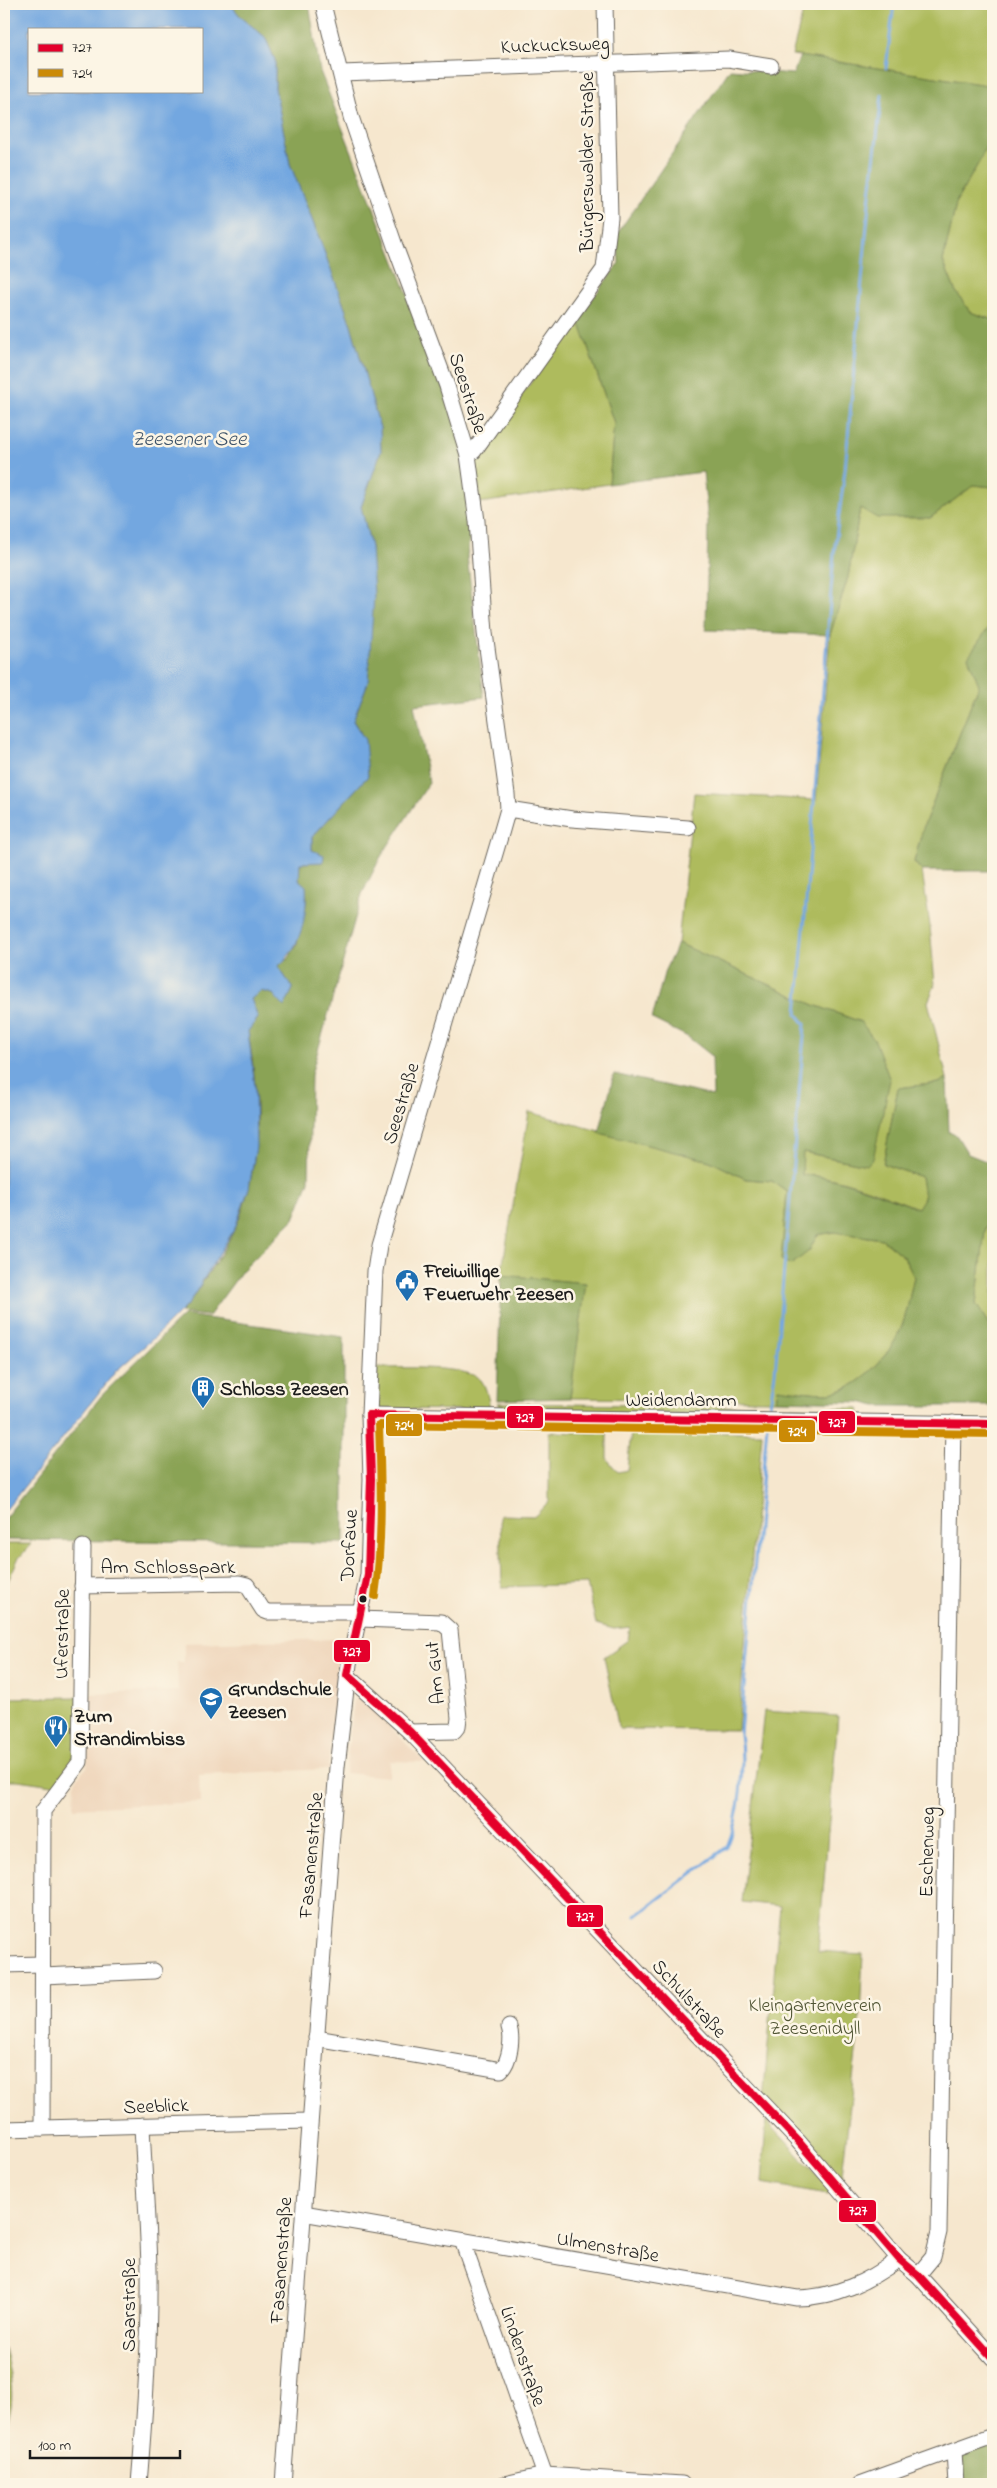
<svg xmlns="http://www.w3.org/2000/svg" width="997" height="2488" viewBox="0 0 997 2488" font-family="'Indie Flower',sans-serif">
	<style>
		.built { fill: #efd6bb }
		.green { fill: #aebb5d; stroke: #656c3c }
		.forest { fill: #8aa354; stroke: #536038 }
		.water { fill: #73a7e0; stroke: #48627e; fill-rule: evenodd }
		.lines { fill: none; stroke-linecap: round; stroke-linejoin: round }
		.stream { stroke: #73a7e0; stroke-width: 3 }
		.minor-casing { stroke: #68635a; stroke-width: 17 }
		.minor { stroke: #fff; stroke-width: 15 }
		.bus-1-casing { stroke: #fcf5e5; stroke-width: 11 }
		.bus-2-casing { stroke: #fcf5e5; stroke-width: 11 }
		.bus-1 { stroke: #e4002b; stroke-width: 8 }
		.bus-2 { stroke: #cb8a06; stroke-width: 8 }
		.bus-dot { fill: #1c1c1c; stroke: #fcf5e5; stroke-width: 2 }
		.labels { text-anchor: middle; stroke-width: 5; stroke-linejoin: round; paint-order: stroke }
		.street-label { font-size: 20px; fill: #1c1c1c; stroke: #fcf5e5 }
		.poi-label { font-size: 20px; font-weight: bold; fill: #1c1c1c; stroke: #fcf5e5; text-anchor: start }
		.park-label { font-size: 20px; fill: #4f5433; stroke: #fcf5e5 }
		.water-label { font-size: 21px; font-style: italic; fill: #3f546a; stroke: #fcf5e5 }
		.line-badge { stroke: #fcf5e5; stroke-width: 2 }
		.badge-label { font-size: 14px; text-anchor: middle; font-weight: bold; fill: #fff }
	</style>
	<rect width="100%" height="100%" fill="#fcf5e5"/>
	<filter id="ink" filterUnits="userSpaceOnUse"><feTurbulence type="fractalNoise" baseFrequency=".02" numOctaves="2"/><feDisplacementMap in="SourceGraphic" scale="10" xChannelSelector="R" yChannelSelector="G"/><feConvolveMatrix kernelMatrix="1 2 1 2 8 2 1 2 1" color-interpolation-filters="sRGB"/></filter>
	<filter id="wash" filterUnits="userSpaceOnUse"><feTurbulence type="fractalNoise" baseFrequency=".0096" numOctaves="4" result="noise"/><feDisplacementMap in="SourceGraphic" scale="20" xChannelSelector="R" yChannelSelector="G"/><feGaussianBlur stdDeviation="1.12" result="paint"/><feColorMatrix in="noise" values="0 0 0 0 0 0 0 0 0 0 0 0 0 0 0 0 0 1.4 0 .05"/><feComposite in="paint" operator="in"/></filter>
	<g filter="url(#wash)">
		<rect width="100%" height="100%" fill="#f6e7ce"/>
		<g class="built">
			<path d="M340 1639 328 1769 199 1775 200 1802 74 1808 75 1781 87 1767 90 1694 178 1691 177 1662H184V1643Z"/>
			<path d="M360 1696 424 1762 390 1761 389 1777 345 1773 354 1700Z"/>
		</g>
		<g class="green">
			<path d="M805 4H993V86L792 55Z"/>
			<path d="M993 132V320L970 312 955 290 943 261 957 200 979 162Z"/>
			<path d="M578 318 614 423 609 484 480 503 475 459Z"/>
			<path d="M974 485 993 487V621L979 685 924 825 914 862 922 871 930 926 935 985 928 1002 947 1078 939 1083 898 1088 883 1164 921 1177 925 1198 918 1208C883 1195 838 1175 802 1175V1152L867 1165 861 1022 814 1005 678 943 694 793 816 800 830 635 848 577 860 508 930 518Z"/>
			<path d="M529 1112 710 1161 746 1179 772 1181 787 1191 781 1260 809 1251 817 1235 834 1232 882 1239 904 1257 914 1277C910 1293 908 1310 902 1326 893 1352 858 1392 828 1393 811 1393 794 1390 778 1389L776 1400 570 1398 585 1283 501 1275Z"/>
			<path d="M993 1201V1331L976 1304 985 1230Z"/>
			<path d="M377 1368C398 1368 467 1365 481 1380 487 1388 489 1401 490 1410L376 1409Z"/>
			<path d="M498 1403 764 1407 763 1416 503 1411Z"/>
			<path d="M773 1408H859L860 1409 859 1415 772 1416Z"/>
			<path d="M549 1432 607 1433V1459L618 1472 627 1470 631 1432 762 1433 738 1730 619 1729 604 1657 628 1640 630 1627 614 1629 596 1624 587 1584 502 1587 500 1515 535 1516 549 1501Z"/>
			<path d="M4 1544H31L18 1559 4 1590Z"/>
			<path d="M80 1697V1761L60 1786 18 1780H4V1698Z"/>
			<path d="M764 1711 838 1716 818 1951 863 1954 860 2018 841 2184 763 2102 780 1906 742 1902Z"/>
			<path d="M766 2120 831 2190 828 2194 762 2183Z"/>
			<path d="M4 2348C11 2376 17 2403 4 2430Z"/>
		</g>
		<g class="forest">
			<path d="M230 4H309L320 71 469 450 475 503 467 556 484 697 414 705 429 783 380 858 362 894 311 1075 309 1181 294 1219 242 1271 209 1316 180 1313 189 1303C204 1279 223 1254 235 1228 263 1167 259 1096 248 1031L258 1018 251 999 261 991 273 994 284 1006 293 989 278 966 289 958 297 944 307 898 298 880 300 863 323 862 312 850V837L368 776 360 730 353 721 368 682 370 640 371 547 361 507 381 451 380 428 351 325 320 240 290 164 275 88V60L265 37 241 17Z"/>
			<path d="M800 56 993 86V132L979 162 957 200 943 261 955 290 970 312 993 320V487L974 485 930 518H877L860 508 848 577 830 635 706 630 708 522 703 472 609 484 614 423 578 318 619 263 617 234 730 69 793 74Z"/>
			<path d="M993 621V871H922L914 862 924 825 979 685 968 657Z"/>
			<path d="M678 943 814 1005 861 1022 875 1041 890 1080 873 1159 867 1165 803 1152 802 1175C841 1176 881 1196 918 1208L924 1198 921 1177 883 1164 898 1088 939 1083 947 1078 949 1132 957 1136 968 1154 988 1162 993 1171V1201L985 1231 976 1304 993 1331V1406H876L860 1402 776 1400 778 1388C794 1390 811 1393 828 1393 858 1392 893 1352 902 1326 908 1310 910 1293 914 1277L904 1257 882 1239 834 1232 817 1235 809 1251 791 1265 781 1260 787 1191 772 1181 746 1179 710 1161 599 1133 614 1074 713 1096 712 1056 688 1037 652 1019 665 970Z"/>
			<path d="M501 1275 586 1283 570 1398 497 1400Z"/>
			<path d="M184 1315 344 1337V1543L4 1540V1519L102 1395Z"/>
			<path d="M993 2436V2484H956L954 2451Z"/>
		</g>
		<path class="water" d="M4 4H230L241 17 265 37 275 60V88L290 164 320 240 351 325 380 428 381 451 361 507 371 547 374 596 368 682 353 721 365 740 368 776 312 837V850L324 855 323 862 300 863 299 880 306 886C308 913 301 949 278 966L293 989 284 1007 273 994 261 991 251 999 258 1018 248 1031 255 1087 256 1147 249 1188 235 1228 189 1303 156 1336 116 1371 4 1512ZM29 29H201V91H29Z"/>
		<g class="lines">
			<g class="stream">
				<path d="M886 68 894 4"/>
				<path d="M768 1417 775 1373 805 1024 797 1014 834 553 845 470 869 203 882 95"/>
				<path d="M636 1916 727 1847C740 1817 745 1765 740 1733L767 1425"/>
			</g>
		</g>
	</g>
	<g filter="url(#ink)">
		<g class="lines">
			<g class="minor-casing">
				<g id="minor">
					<path d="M341 73 729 59 771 66"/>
					<path d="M468 455 474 451 604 269 610 218 605 4"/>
					<path d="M508 809 572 819 688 828"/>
					<path d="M369 1415 993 1424"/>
					<path d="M82 1586 239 1583 247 1585 263 1610 268 1612H361"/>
					<path d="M360 1619 441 1622 450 1630 459 1718 458 1726 454 1731 410 1732"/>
					<path d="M347 1675 410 1732 798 2141 899 2259 918 2275 993 2358"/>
					<path d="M4 1965 42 1964"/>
					<path d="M43 1976 154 1971"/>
					<path d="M316 2038 501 2070C510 2061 513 2038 509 2027"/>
					<path d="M42 2128 43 1811 80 1762 83 1547"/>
					<path d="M4 2129 309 2121"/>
					<path d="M303 2213 797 2298C836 2297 868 2282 899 2259"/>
					<path d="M465 2241 464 2246 548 2484"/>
					<path d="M918 2275 933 2257 939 2232 953 1423"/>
					<path d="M954 2451 956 2484"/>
					<path d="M139 2484C145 2413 150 2342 149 2270 148 2222 144 2174 142 2125"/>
					<path d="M283 2484 337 1767 349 1664 368 1575 371 1479 369 1415 375 1271 379 1245 502 830 508 809 507 794 485 633 477 521 468 455 447 386 395 246 351 117 323 4"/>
					<path d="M504 2484 545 2475 682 2484"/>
					<path d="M860 2484 993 2436"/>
				</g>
			</g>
			<use href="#minor" class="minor"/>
			<g class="bus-1-casing">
				<g id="bus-1">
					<path d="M369 1415 371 1479 368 1575 347 1675 410 1732 798 2141 899 2259 918 2275 993 2358"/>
					<path d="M369 1415 993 1424"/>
				</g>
			</g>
			<g class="bus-2-casing">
				<path id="bus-2" d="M375 1596C383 1540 381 1482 379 1425L993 1434"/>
			</g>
			<use href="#bus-1" class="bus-1"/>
			<use href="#bus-2" class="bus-2"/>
		</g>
	</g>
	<defs>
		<g id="civic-pin" transform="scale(1.25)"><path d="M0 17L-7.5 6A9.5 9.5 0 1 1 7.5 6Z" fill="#1f6fb2" stroke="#fcf5e5"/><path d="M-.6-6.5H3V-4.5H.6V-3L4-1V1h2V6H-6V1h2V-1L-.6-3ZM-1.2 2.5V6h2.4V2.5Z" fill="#fff"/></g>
		<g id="building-pin" transform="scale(1.25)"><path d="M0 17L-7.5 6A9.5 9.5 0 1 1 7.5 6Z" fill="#1f6fb2" stroke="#fcf5e5"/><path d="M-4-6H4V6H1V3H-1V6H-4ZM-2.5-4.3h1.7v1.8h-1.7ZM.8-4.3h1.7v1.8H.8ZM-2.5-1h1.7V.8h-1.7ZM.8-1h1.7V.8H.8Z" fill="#fff"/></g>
		<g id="school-pin" transform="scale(1.25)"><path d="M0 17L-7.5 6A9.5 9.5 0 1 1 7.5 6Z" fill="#1f6fb2" stroke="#fcf5e5"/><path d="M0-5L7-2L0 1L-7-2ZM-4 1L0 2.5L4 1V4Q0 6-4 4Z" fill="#fff"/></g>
		<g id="restaurant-pin" transform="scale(1.25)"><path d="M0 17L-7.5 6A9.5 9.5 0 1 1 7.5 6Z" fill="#1f6fb2" stroke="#fcf5e5"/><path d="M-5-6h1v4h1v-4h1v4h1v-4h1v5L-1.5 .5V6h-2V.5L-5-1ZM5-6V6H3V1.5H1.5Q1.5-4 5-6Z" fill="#fff"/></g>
	</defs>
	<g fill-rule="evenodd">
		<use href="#civic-pin" x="407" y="1281"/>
		<use href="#building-pin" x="203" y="1388"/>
		<use href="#school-pin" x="211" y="1699"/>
		<use href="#restaurant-pin" x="56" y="1727"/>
	</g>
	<circle class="bus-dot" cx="363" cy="1599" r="4.5"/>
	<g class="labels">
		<g class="street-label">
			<text transform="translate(555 44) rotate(-2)" y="7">Kuckucksweg</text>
			<text transform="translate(586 162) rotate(-90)" y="7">Bürgerswalder Straße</text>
			<text transform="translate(469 393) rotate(72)" y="7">Seestraße</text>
			<text transform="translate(400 1103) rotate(-73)" y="7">Seestraße</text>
			<text x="681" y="1406">Weidendamm</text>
			<text transform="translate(348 1545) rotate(-87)" y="7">Dorfaue</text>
			<text x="168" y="1573">Am Schlosspark</text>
			<text transform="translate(61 1634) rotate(-89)" y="7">Uferstraße</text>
			<text transform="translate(434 1673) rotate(-96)" y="7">Am Gut</text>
			<text transform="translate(926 1852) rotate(-89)" y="7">Eschenweg</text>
			<text transform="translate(310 1855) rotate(-85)" y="7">Fasanenstraße</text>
			<text transform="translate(690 1998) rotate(47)" y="7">Schulstraße</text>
			<text transform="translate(156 2105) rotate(-2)" y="7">Seeblick</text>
			<text transform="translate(608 2246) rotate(10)" y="7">Ulmenstraße</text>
			<text transform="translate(280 2260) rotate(-86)" y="7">Fasanenstraße</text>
			<text transform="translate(128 2305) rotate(-90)" y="7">Saarstraße</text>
			<text transform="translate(524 2356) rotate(71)" y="7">Lindenstraße</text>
		</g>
		<g class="poi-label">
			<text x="424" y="1277">Freiwillige<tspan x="424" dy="23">Feuerwehr Zeesen</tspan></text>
			<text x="220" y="1395">Schloss Zeesen</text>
			<text x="228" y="1695">Grundschule<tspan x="228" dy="23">Zeesen</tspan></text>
			<text x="74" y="1722">Zum<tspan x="74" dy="23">Strandimbiss</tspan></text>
		</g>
		<g class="park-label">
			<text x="815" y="2011">Kleingartenverein<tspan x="815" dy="23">Zeesenidyll</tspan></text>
		</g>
		<g class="water-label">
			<text x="189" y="445">Zeesener See</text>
		</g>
	</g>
	<g class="line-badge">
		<rect x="506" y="1405" width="38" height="24" rx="5" fill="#e4002b"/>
		<rect x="818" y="1410" width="38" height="24" rx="5" fill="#e4002b"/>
		<rect x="385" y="1413" width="38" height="24" rx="5" fill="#cb8a06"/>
		<rect x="778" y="1419" width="38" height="24" rx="5" fill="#cb8a06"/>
		<rect x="333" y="1639" width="38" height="24" rx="5" fill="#e4002b"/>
		<rect x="566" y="1904" width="38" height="24" rx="5" fill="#e4002b"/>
		<rect x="838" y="2199" width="39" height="24" rx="5" fill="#e4002b"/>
	</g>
	<g class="badge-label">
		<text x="525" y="1422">727</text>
		<text x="837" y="1427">727</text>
		<text x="404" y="1430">724</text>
		<text x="797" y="1436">724</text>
		<text x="352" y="1656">727</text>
		<text x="585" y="1921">727</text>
		<text x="858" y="2215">727</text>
	</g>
	<rect width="997" height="2488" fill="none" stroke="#fcf5e5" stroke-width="20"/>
	<rect x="28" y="28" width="175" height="65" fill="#fcf5e5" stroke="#a29e95"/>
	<rect x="38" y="44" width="25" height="8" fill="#e4002b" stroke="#a29e95"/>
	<text x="72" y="52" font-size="15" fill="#1c1c1c">727</text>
	<rect x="38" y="69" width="25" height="8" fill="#cb8a06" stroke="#a29e95"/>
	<text x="72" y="78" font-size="15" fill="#1c1c1c">724</text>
	<path d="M30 2450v8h150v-8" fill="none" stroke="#1c1c1c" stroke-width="2.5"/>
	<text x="38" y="2450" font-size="15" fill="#1c1c1c" stroke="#fcf5e5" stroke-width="4" paint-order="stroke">100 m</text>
</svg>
